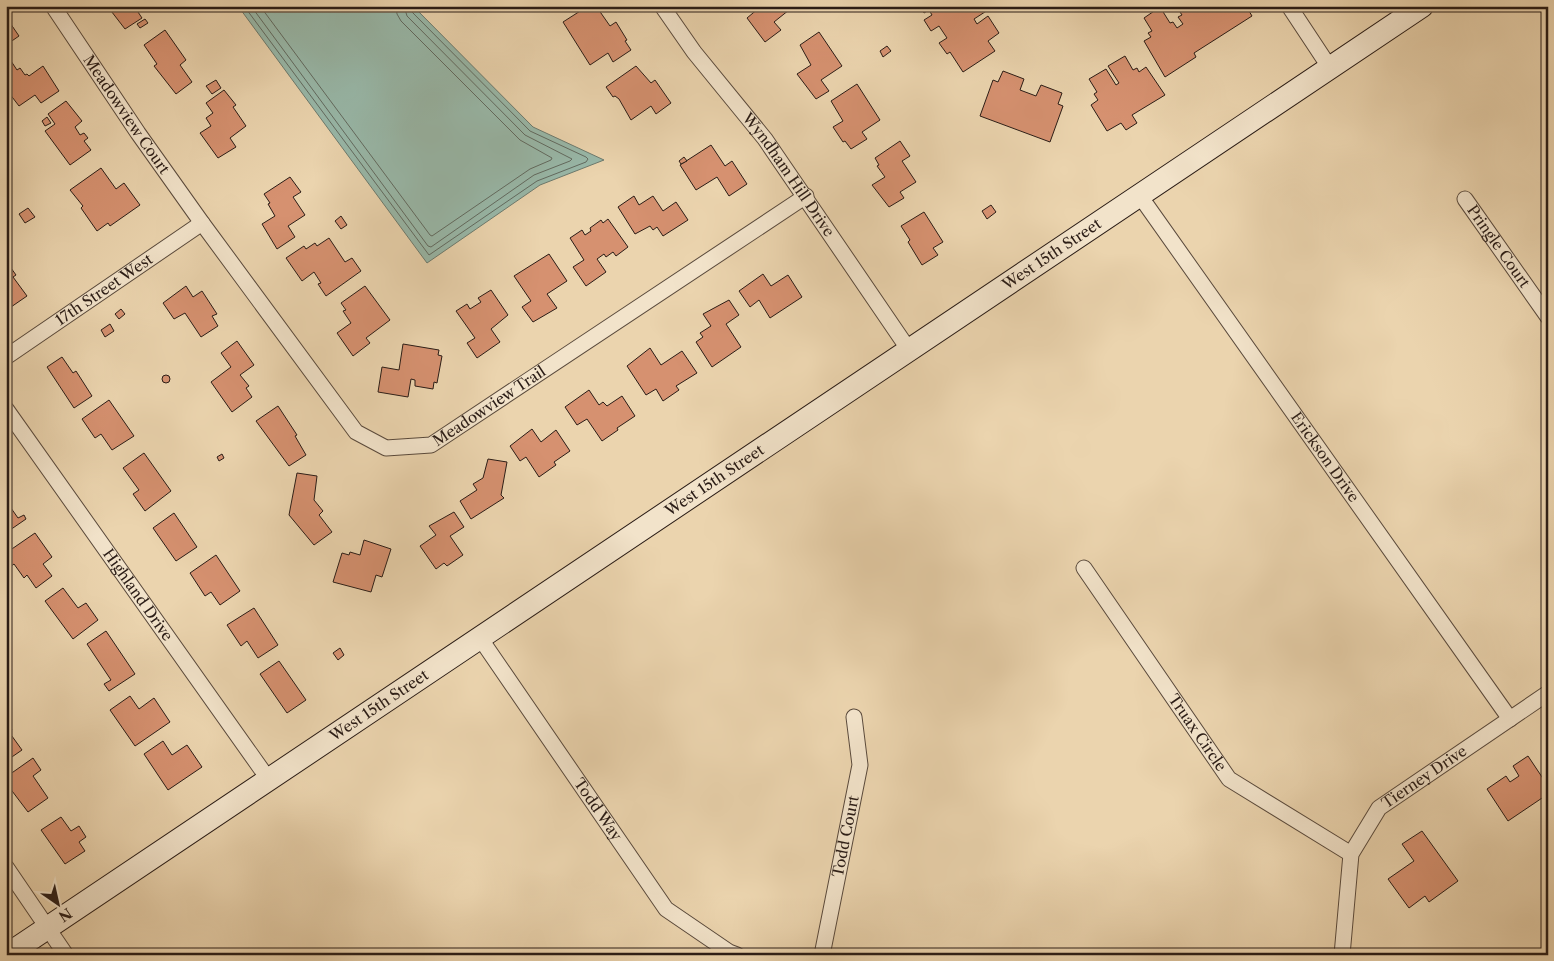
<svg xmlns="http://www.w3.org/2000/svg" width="1554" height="961" viewBox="0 0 1554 961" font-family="'Libre Caslon Text',serif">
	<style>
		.water { fill: #98b8a9; stroke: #6c7a6e }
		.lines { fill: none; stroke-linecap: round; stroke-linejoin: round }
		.shore { stroke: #616a60; stroke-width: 1 }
		.building { fill: #d69170; stroke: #2a1c16 }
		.street-casing { stroke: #5a4a3c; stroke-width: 17 }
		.secondary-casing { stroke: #2a1c16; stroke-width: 24 }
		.street { stroke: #f2e3ca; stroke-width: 15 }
		.secondary { stroke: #f2e3ca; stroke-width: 22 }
		.labels { text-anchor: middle; stroke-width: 4; stroke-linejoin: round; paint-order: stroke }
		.street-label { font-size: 15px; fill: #2a1c16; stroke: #f2e3ca }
	</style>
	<rect width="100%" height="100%" fill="#ebd4ae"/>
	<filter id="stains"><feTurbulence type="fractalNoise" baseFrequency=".004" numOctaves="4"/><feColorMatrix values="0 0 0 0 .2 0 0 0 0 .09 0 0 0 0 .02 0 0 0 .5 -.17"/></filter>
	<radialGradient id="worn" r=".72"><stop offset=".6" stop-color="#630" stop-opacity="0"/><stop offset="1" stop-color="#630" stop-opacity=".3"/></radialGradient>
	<path class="water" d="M238 6H413L533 127 604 160 540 185 427 263Z"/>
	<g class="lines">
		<g class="shore">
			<path d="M244 6 429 255 537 181 586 162 588 159 586 157 530 131 412 12 410 6"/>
			<path d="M251 6 428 246 431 247 534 175 570 161 572 159 525 135 407 16 404 6"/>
			<path d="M260 6 430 235 432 236 530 169 551 160 552 158 520 140 401 21 397 14 396 6"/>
		</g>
	</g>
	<g class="building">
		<path d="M141 6 136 9 142 18 125 29 108 7Z"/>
		<path d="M588 6H596L610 26 616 22 627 40 625 41 631 50 613 62 608 53 590 65 563 22Z"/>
		<path d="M758 6H794L774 22 781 30 765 42 747 18 759 8Z"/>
		<path d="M920 6H986L988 10 974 19 977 24 988 16 999 33 988 41 995 51 963 72 950 52 947 54 939 43 947 38 939 26 931 31 924 20 932 15 929 10 924 13Z"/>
		<path d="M1176 6H1246L1252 16 1194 53 1196 57 1165 77 1144 41 1151 37 1148 33 1152 31 1144 18 1160 7 1170 23 1173 22 1177 28 1183 24 1178 17 1182 15Z"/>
		<path d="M6 17 19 36 6 45Z"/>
		<path d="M145 19 148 23 140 28 137 24Z"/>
		<path d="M165 30 186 60 180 65 192 82 176 94 154 66 157 64 144 45Z"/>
		<path d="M819 32 842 66 821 80 829 91 816 99 797 74 811 65 800 45Z"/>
		<path d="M887 46 891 51 883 57 880 51Z"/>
		<path d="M1125 56 1133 70 1137 68 1139 72 1146 67 1165 95 1132 115 1137 123 1126 130 1121 123 1107 131 1091 105 1098 100 1094 94 1097 92 1089 79 1106 69 1116 85 1119 83 1108 66Z"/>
		<path d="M11 61 17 70 20 68 25 75 27 74 29 76 43 66 59 91 41 103 35 95 19 106 6 89V64Z"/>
		<path d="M636 66 651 83 655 80 671 103 656 114 651 106 631 120 619 99 615 96 613 97 606 87Z"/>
		<path d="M1003 71 1024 79 1020 90 1036 96 1041 85 1062 93 1058 104 1063 106 1050 142 980 116 993 80 998 82Z"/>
		<path d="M216 80 221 88 212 94 206 86Z"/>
		<path d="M857 84 880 120 862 132 867 139 851 149 845 141 843 142 833 127 843 121 831 101Z"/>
		<path d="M224 90 236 105 233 107 246 126 230 138 236 147 218 158 200 133 211 126 206 118 213 113 206 103Z"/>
		<path d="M66 101 82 121 75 127 80 135 84 133 88 138 84 141 91 150 70 165 45 131 55 124 48 114Z"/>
		<path d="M47 117 51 123 45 126 42 121Z"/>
		<path d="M900 141 910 156 902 161 916 182 900 192 904 198 889 207 872 185 885 177 877 166 879 165 875 158Z"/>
		<path d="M711 145 725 166 732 161 747 184 729 196 717 177 696 190 680 165Z"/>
		<path d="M684 157 687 161 681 164 679 161Z"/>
		<path d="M101 168 116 189 124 183 140 205 110 226 108 223 97 231 81 208 83 206 70 190Z"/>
		<path d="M290 177 301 192 293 197 305 215 288 226 295 237 277 249 262 224 275 216 268 204 270 203 264 194Z"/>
		<path d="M634 196 639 205 653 196 663 211 676 202 688 220 663 236 657 227 653 230 650 226 635 234 618 207Z"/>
		<path d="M991 205 996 212 987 219 982 211Z"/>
		<path d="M28 208 35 217 25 223 19 214Z"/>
		<path d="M924 212 943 242 933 248 938 255 922 265 908 242 910 240 901 226Z"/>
		<path d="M341 216 347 225 341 229 335 221Z"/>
		<path d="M608 219 628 247 616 256 613 252 606 257 604 254 597 259 606 272 586 286 573 267 584 260 570 238 582 230 585 235 591 231 590 228 601 220 603 223Z"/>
		<path d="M329 238 345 262 352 258 361 271 326 296 318 284 321 283 314 272 302 281 286 258 304 246 306 249 315 243 317 246Z"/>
		<path d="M549 254 567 281 547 294 557 308 533 322 522 307 531 301 514 276Z"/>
		<path d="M6 261 16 275 13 277 27 296 11 307 6 301Z"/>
		<path d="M763 274 771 286 788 275 802 297 770 318 759 300 750 307 739 291Z"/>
		<path d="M186 286 193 297 202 291 217 314 212 316 218 326 201 337 185 313 174 319 163 303Z"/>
		<path d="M365 286 390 320 366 338 370 343 353 356 337 333 351 323 343 311 346 310 341 303Z"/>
		<path d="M491 290 508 315 491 329 500 342 477 358 467 343 475 338 456 311 467 304 470 309 481 302 478 298Z"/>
		<path d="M729 300 739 315 726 324 741 347 712 367 696 342 703 337 700 333 711 326 703 314Z"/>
		<path d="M121 309 125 314 119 319 115 314Z"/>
		<path d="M110 324 114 331 105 337 101 330Z"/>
		<path d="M237 341 254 365 240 375 249 386 246 388 252 397 232 412 211 382 231 367 221 353Z"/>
		<path d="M403 344 439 350 438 355 442 356 437 383 434 382 433 389 415 386V380L411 379 408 397 378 392 382 367 399 370Z"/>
		<path d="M650 348 661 365 682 351 697 373 676 386 679 390 663 401 656 389 646 395 627 366Z"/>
		<path d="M62 357 73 373 76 371 92 396 74 408 47 367Z"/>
		<circle cx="166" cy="379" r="4"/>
		<path d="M589 390 599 405 603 402 607 406 622 396 635 416 617 428 618 430 602 441 587 419 577 425 565 407Z"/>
		<path d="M109 400 134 436 112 450 101 434 95 438 82 419Z"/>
		<path d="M278 406 297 435 295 436 306 455 289 466 256 421Z"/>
		<path d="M532 429 541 442 556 430 570 451 554 462 556 465 539 477 526 457 520 461 510 446Z"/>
		<path d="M144 453 171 491 145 511 133 494 139 490 123 468Z"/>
		<path d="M222 454 224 458 219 461 217 457Z"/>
		<path d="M488 459 507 462 501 495 504 498 471 519 460 501 477 490 473 484 483 478Z"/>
		<path d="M297 473 317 476 314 500 323 511 319 515 332 532 314 545 289 515Z"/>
		<path d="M6 501 18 518 24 515 26 519 10 530 6 526Z"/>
		<path d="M454 512 464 527 450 536 463 555 447 566 444 563 436 569 420 546 436 535 429 526Z"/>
		<path d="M174 513 197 547 176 561 153 528Z"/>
		<path d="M35 533 52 557 43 564 52 576 36 588 27 575 24 578 14 564 6 570V553Z"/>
		<path d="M364 540 391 549 382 577 376 575 371 592 333 582 342 553 349 555 350 552 360 555Z"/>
		<path d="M216 555 240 591 220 605 211 592 205 596 190 573Z"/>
		<path d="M63 588 78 608 86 603 98 620 73 639 45 601Z"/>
		<path d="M254 608 278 645 258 658 247 641 241 646 227 625Z"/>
		<path d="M106 631 135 674 109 691 104 684 111 680 87 644Z"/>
		<path d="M340 648 344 655 338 660 333 653Z"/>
		<path d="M279 661 306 700 287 713 260 674Z"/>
		<path d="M130 696 139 709 154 698 170 722 135 746 110 710Z"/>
		<path d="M6 721 12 730 9 732 22 750 6 761Z"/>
		<path d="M163 741 172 755 187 745 202 767 168 790 144 754Z"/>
		<path d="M1528 756 1548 786V794L1508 821 1487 789 1506 776 1510 782 1519 776 1513 766Z"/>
		<path d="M33 758 41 770 33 776 48 798 28 812 6 783V777Z"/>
		<path d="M61 817 71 831 79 826 86 837 79 842 85 851 65 864 41 830Z"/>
		<path d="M1422 831 1458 881 1429 902 1425 896 1409 908 1388 879 1414 861 1402 844Z"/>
	</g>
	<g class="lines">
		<g class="street-casing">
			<g id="street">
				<path id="s1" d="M53 6 138 133 202 223 356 432 386 448 431 445 806 196"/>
				<path id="s2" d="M662 6 694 52 765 139 909 350"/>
				<path d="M1289 6 1330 68"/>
				<path id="s3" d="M1140 196 1510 719"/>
				<path id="s4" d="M1465 199 1548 317"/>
				<path id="s5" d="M6 357 202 223"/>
				<path id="s6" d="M6 409 269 780"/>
				<path id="s7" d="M1084 568 1229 779 1351 854"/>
				<path id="s8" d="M480 638 666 909 729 952 737 955"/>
				<path d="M6 867 66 955"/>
				<path id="s9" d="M822 955 860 765 854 717"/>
				<path id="s10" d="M1342 955 1351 854 1379 808 1548 693"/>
			</g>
		</g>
		<g class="secondary-casing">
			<g id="secondary">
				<path id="s11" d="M7 955 1422 6"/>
			</g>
		</g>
		<use href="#street" class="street"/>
		<use href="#secondary" class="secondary"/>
	</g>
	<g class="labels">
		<g class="street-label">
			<text dy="5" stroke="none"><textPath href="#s1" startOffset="131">Meadowview Court</textPath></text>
			<text dy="5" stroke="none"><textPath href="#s2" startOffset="211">Wyndham Hill Drive</textPath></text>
			<text dy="5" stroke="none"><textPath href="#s4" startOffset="58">Pringle Court</textPath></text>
			<text dy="5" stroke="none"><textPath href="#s11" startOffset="1258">West 15th Street</textPath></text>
			<text dy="5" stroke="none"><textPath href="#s5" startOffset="119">17th Street West</textPath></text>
			<text dy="5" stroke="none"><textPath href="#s1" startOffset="672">Meadowview Trail</textPath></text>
			<text dy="5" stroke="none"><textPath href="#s3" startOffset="320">Erickson Drive</textPath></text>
			<text dy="5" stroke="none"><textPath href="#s11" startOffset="852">West 15th Street</textPath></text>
			<text dy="5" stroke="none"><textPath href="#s6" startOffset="228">Highland Drive</textPath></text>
			<text dy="5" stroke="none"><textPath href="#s11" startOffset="448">West 15th Street</textPath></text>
			<text dy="5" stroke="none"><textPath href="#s7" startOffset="200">Truax Circle</textPath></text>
			<text dy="5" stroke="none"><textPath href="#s10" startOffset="210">Tierney Drive</textPath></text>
			<text dy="5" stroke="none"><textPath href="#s8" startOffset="208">Todd Way</textPath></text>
			<text dy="5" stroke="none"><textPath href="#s9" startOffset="121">Todd Court</textPath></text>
		</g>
	</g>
	<rect width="1554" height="961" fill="none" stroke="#ebd4ae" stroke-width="25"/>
	<rect x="8" y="8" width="1539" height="946" fill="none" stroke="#2a1c16" stroke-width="2.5"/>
	<rect x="12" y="12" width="1529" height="936" fill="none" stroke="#2a1c16"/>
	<g transform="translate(58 904) rotate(146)" stroke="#f2e3ca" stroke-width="4" paint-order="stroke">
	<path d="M0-4L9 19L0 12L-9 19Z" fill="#2a1c16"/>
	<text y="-8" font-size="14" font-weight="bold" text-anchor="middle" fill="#2a1c16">N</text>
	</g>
	<rect width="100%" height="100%" filter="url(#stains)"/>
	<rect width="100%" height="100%" fill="url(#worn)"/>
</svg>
